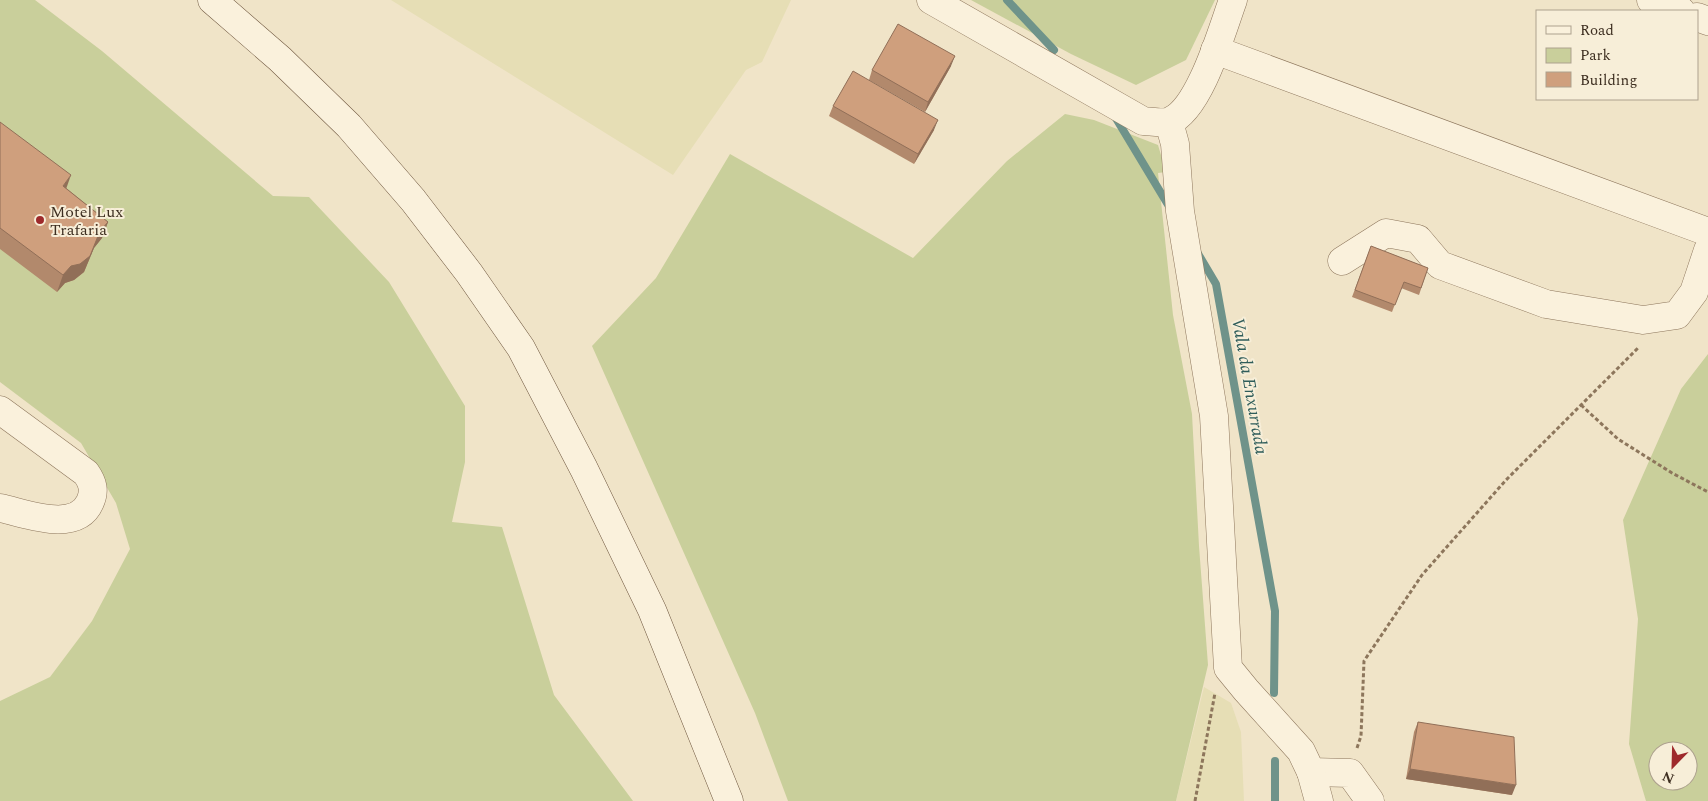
<svg xmlns="http://www.w3.org/2000/svg" width="1708" height="801" viewBox="0 0 1708 801" font-family="Spectral,serif">
	<style>
		.farmland { fill: #e6deb5 }
		.green { fill: #c9cf9b; fill-rule: evenodd }
		.lines { fill: none; stroke-linecap: round; stroke-linejoin: round }
		.stream { stroke: #6f938a; stroke-width: 8 }
		.street-casing { stroke: #8d765c; stroke-width: 29 }
		.secondary-casing { stroke: #6f573f; stroke-width: 29 }
		.path { stroke: #8d765c; stroke-width: 3; stroke-dasharray: 4 2.5; stroke-linecap: butt }
		.street { stroke: #faf1dc; stroke-width: 28 }
		.secondary { stroke: #faf1dc; stroke-width: 28 }
		.wall { fill: #b2896c }
		.shaded-wall { fill: #916f58 }
		.building { fill: #cf9f7d; stroke: #916f58 }
		.poi-dot { fill: #9e2a2b; stroke: #f7eed8; stroke-width: 2 }
		.labels { text-anchor: middle; stroke-width: 4; stroke-linejoin: round; paint-order: stroke }
		.poi-label { font-size: 16px; fill: #3d2e20; stroke: #f7eed8; text-anchor: start }
		.water-label { font-size: 18px; font-style: italic; fill: #2f5d5a; stroke: #f7eed8 }
	</style>
	<rect width="100%" height="100%" fill="#f0e4c8"/>
	<g class="farmland">
		<path d="M391 0H791L762 62 746 70 673 175Z"/>
		<path d="M1204 687 1231 703 1241 732 1244 801H1176Z"/>
	</g>
	<g class="green">
		<path d="M0 0H35L102 51 273 196 309 197 389 282 465 406V462L452 522 502 527 554 695 633 801H0V701L50 677 92 621 130 549 116 503 81 443 0 382Z"/>
		<path d="M971 0H1215L1186 60 1136 85 1071 54Z"/>
		<path d="M1065 114 1094 120 1158 145 1166 172 1158 173 1173 315 1192 414 1199 546 1208 665 1176 801H788L755 713 592 346 656 278 730 154 913 258 1007 161Z"/>
		<path d="M1708 354V801H1646L1629 744 1638 619 1623 520 1681 389ZM1658 751H1688V781H1658Z"/>
	</g>
	<g class="lines">
		<g class="stream">
			<path d="M1007 0 1054 50"/>
			<path d="M1114 115 1170 208"/>
			<path d="M1197 252 1216 284 1275 611 1274 693"/>
			<path d="M1275 761V801"/>
		</g>
		<g class="street-casing">
			<g id="street">
				<path d="M931 0 1143 121C1150 121 1163 124 1170 121 1200 109 1222 30 1233 0"/>
				<path d="M1651 0 1681 11"/>
				<path d="M1697 17 1708 21"/>
				<path d="M1215 50 1708 232"/>
				<path d="M1169 122 1175 144 1180 211 1214 416 1228 668 1246 690 1301 751 1311 772 1350 773 1370 801"/>
				<path d="M1342 261 1386 233 1418 239 1440 265 1546 304 1643 320 1677 315 1694 292 1708 250"/>
				<path d="M0 410 86 473C93 483 95 491 90 502 76 534 25 513 0 508"/>
				<path d="M1311 772 1319 801"/>
			</g>
		</g>
		<g class="secondary-casing">
			<path id="secondary" d="M212 0 280 59 349 126 413 200 469 273 521 348 584 469 652 610 729 801"/>
		</g>
		<g class="path">
			<path d="M1581 405 1618 439 1672 473 1708 492"/>
			<path d="M1357 748 1361 736 1364 661 1422 575 1506 480 1639 347"/>
			<path d="M1195 801 1215 693"/>
		</g>
		<use href="#street" class="street"/>
		<use href="#secondary" class="secondary"/>
	</g>
	<g class="wall">
		<path d="M951 66 925 112 869 80 872 70Z"/>
		<path d="M833 106 934 130 914 164 829 116Z"/>
		<path d="M0 122 66 188 108 222 102 238 94 248 84 272 74 280 65 283 57 292 0 249Z"/>
		<path d="M1371 246 1428 268 1419 295 1401 288 1392 312 1352 297Z"/>
		<path d="M1418 722 1512 795 1406 779 1414 732Z"/>
	</g>
	<g class="shaded-wall">
		<path d="M955 56 951 66 925 112 928 102Z"/>
		<path d="M938 120 934 130 914 164 918 154Z"/>
		<path d="M71 175 65 192 63 186Z"/>
		<path d="M108 222 102 238 94 248 84 272 74 280 65 283 57 292 63 275Z"/>
		<path d="M1410 769 1516 785 1512 795 1406 779Z"/>
	</g>
	<g class="building">
		<path d="M898 24 955 56 928 102 872 70Z"/>
		<path d="M853 71 938 120 918 154 833 106Z"/>
		<path d="M0 122 71 175 63 186 108 222 100 231 90 256 80 264 71 266 63 275 0 228Z"/>
		<path d="M1371 246 1428 268 1421 288 1404 282 1395 305 1355 290Z"/>
		<path d="M1418 722 1514 737 1516 785 1410 769Z"/>
	</g>
	<circle class="poi-dot" cx="40" cy="220" r="5"/>
	<g class="labels">
		<g class="poi-label">
			<text x="50" y="217">Motel Lux<tspan x="50" dy="18">Trafaria</tspan></text>
		</g>
		<g class="water-label">
			<text transform="translate(1250 386) rotate(80)" y="6">Vala da Enxurrada</text>
		</g>
	</g>
	<rect x="1536" y="10" width="162" height="90" fill="#f7eed8" stroke="#ada18e"/>
	<rect x="1546" y="26" width="25" height="8" fill="#faf1dc" stroke="#ada18e"/>
	<text x="1580" y="35" font-size="15" fill="#3d2e20">Road</text>
	<rect x="1546" y="48" width="25" height="15" fill="#c9cf9b" stroke="#ada18e"/>
	<text x="1580" y="60" font-size="15" fill="#3d2e20">Park</text>
	<rect x="1546" y="72" width="25" height="15" fill="#cf9f7d" stroke="#ada18e"/>
	<text x="1580" y="85" font-size="15" fill="#3d2e20">Building</text>
	<g transform="translate(1673 766) rotate(203)"><circle r="24" fill="#f7eed8" stroke="#ada18e"/>
	<path d="M0-4L9 19L0 12L-9 19Z" fill="#9e2a2b"/>
	<text y="-8" font-size="14" font-weight="bold" text-anchor="middle" fill="#3d2e20">N</text>
	</g>
</svg>
